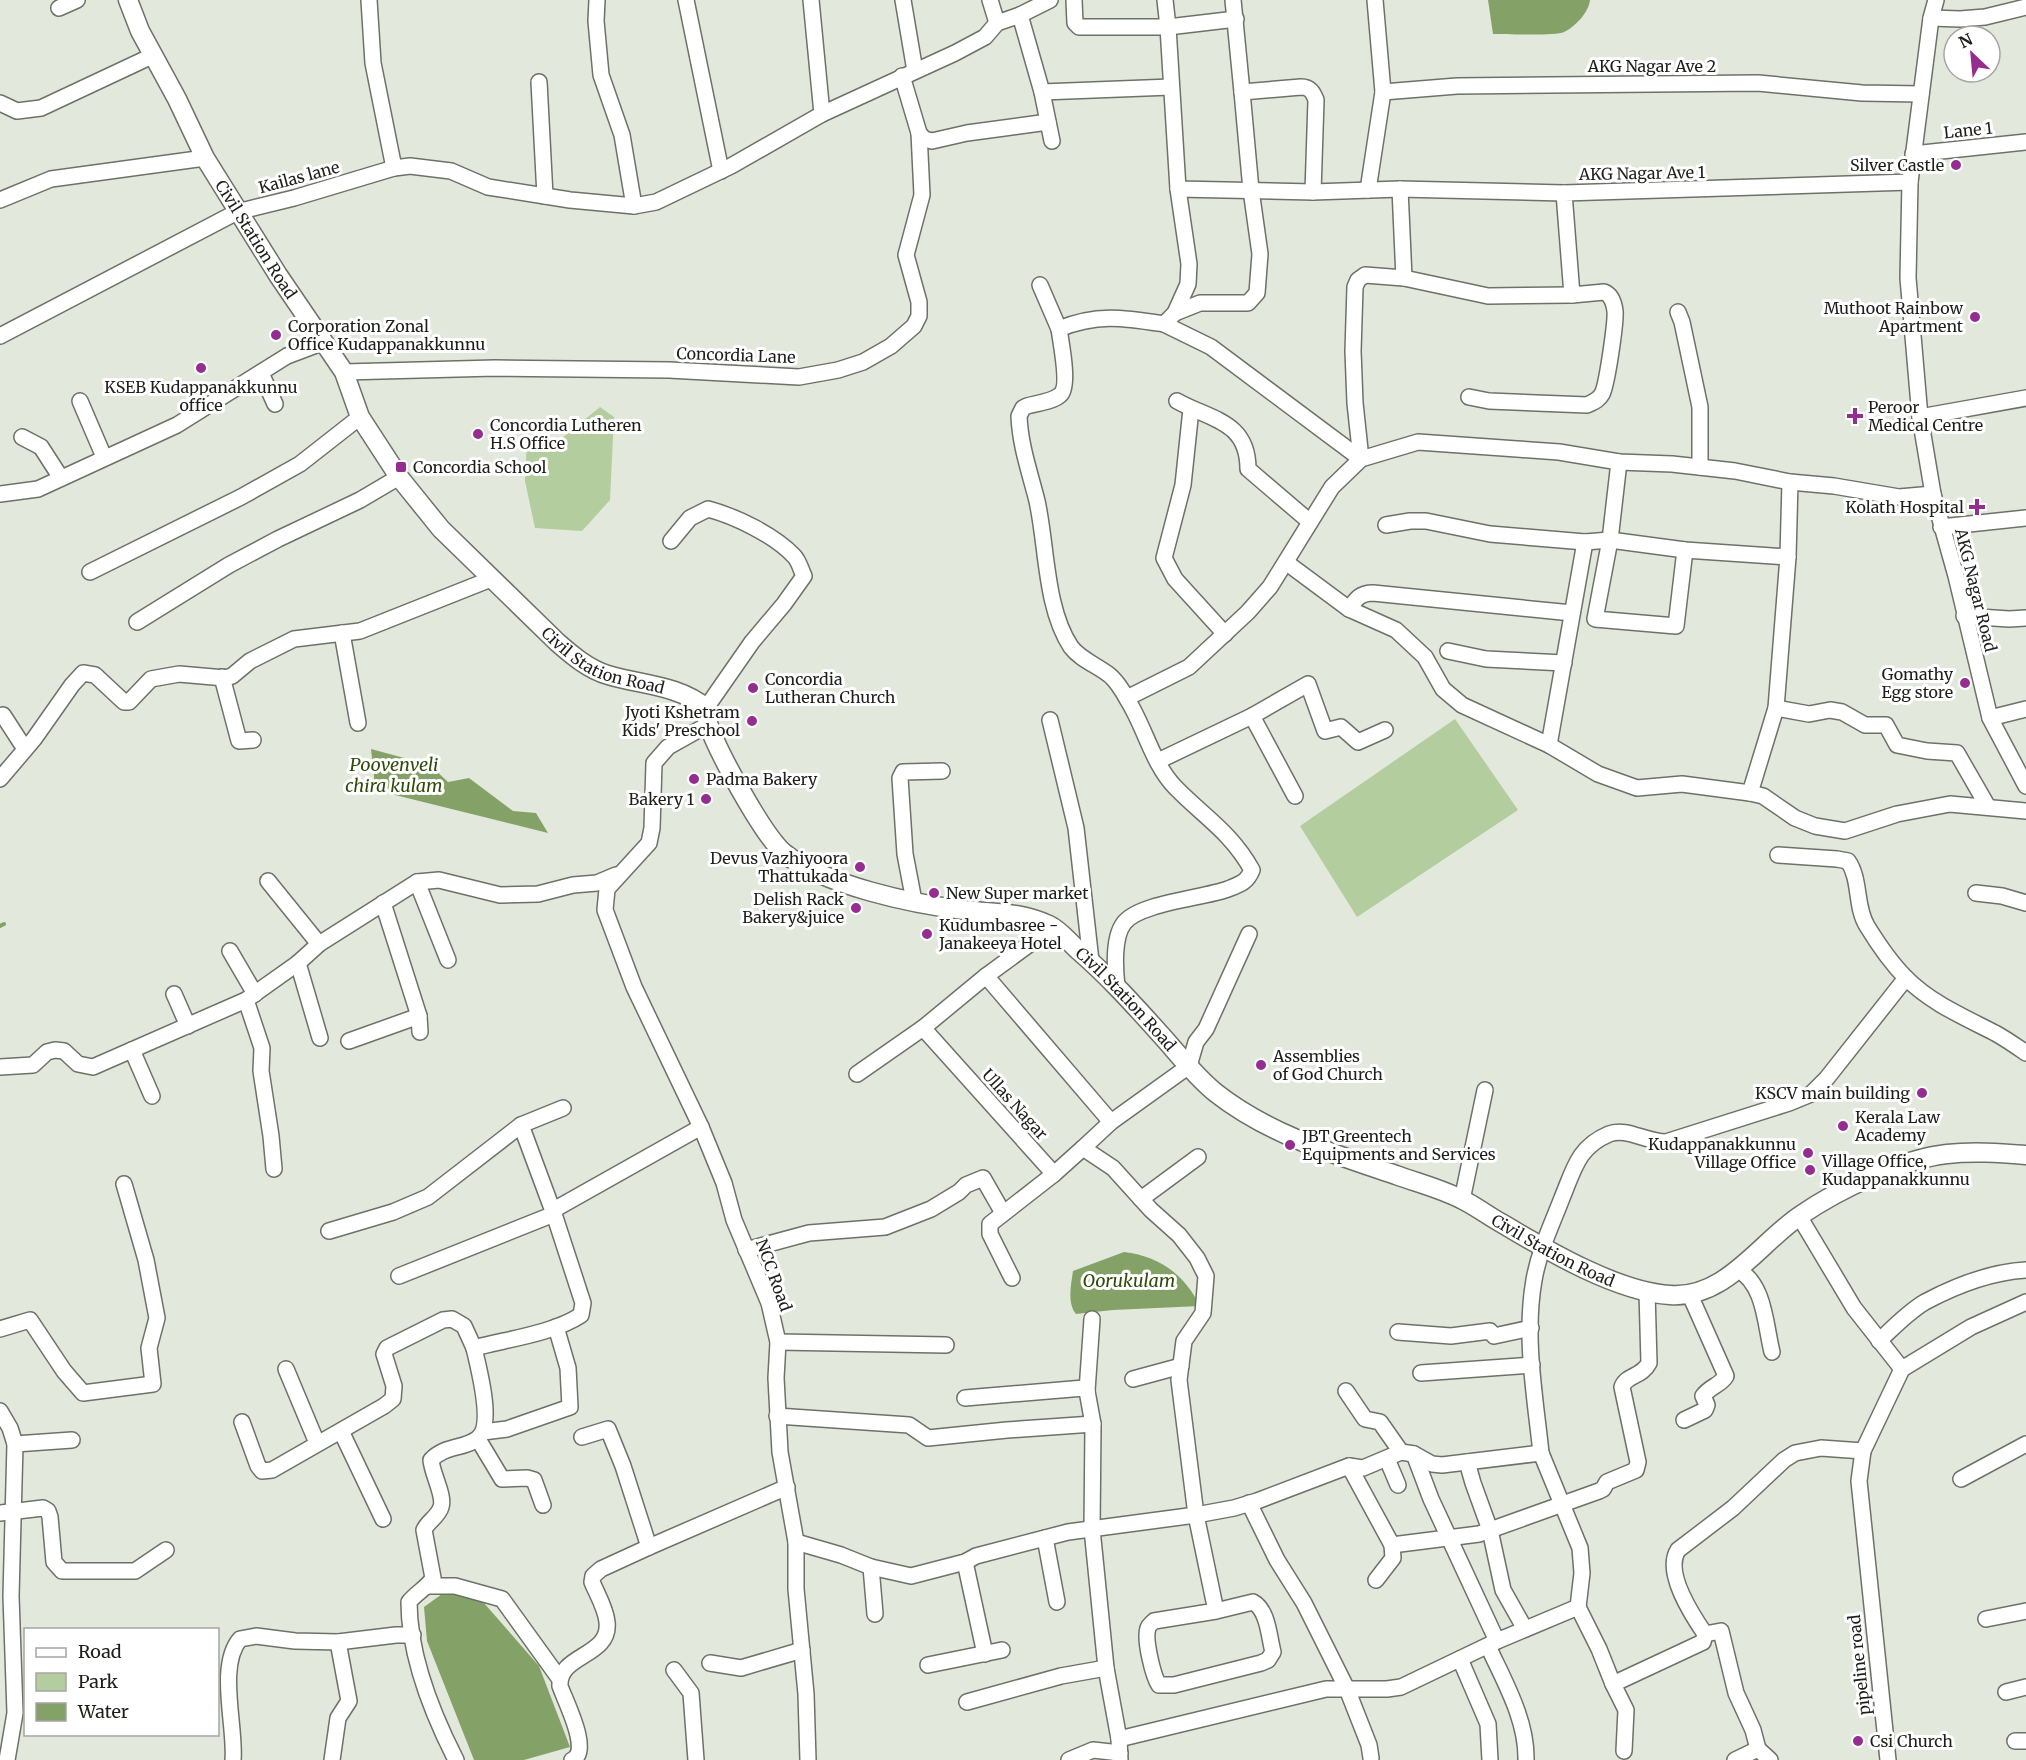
<svg xmlns="http://www.w3.org/2000/svg" width="2026" height="1760" viewBox="0 0 2026 1760" font-family="Merriweather,serif">
	<style>
		.green { fill: #b4cd9e }
		.water { fill: #84a268 }
		.lines { fill: none; stroke-linecap: round; stroke-linejoin: round }
		.stream { stroke: #84a268; stroke-width: 4 }
		.minor-casing { stroke: #6c7267; stroke-width: 18 }
		.major-casing { stroke: #6c7267; stroke-width: 21 }
		.minor { stroke: #fff; stroke-width: 15 }
		.major { stroke: #fff; stroke-width: 18 }
		.poi-dot { fill: #952d91; stroke: #fff; stroke-width: 2 }
		.labels { text-anchor: middle; stroke-width: 6; stroke-linejoin: round; paint-order: stroke }
		.street-label { font-size: 16px; fill: #1d1f1b; stroke: #fff }
		.poi-label { font-size: 16px; fill: #1d1f1b; stroke: #fff; text-anchor: start }
		.water-label { font-size: 18px; font-style: italic; fill: #2f4b09; stroke: #fff }
	</style>
	<rect width="100%" height="100%" fill="#e2e9dc"/>
	<g class="green">
		<path d="M600 407 614 417 610 500 582 531 535 528 525 481 527 440 556 443Z"/>
		<path d="M1455 719 1518 810 1357 917 1300 826Z"/>
	</g>
	<g class="water">
		<path d="M1488 0H1590C1589 12 1575 27 1564 32 1557 36 1505 34 1493 34Z"/>
		<path d="M371 749 430 765 448 782 469 778 513 811 536 813 548 833 387 793 375 786Z"/>
		<path d="M1124 1252C1159 1256 1184 1274 1200 1306L1113 1310 1076 1314C1067 1303 1071 1285 1073 1271Z"/>
		<path d="M442 1594 477 1595 539 1666 570 1747 524 1760H474L427 1641 424 1607Z"/>
	</g>
	<g class="lines">
		<path class="stream" d="M0 926 4 924"/>
		<g class="minor-casing">
			<g id="minor">
				<path d="M597 0 596 21 601 75 622 135 634 206"/>
				<path d="M686 0 721 171"/>
				<path d="M811 0 822 114"/>
				<path d="M903 0 915 71"/>
				<path d="M990 0 997 23"/>
				<path d="M1074 0 1075 23 1079 27H1168L1178 189 1313 192 1400 189 1564 193"/>
				<path d="M1165 0 1168 27 1236 19"/>
				<path d="M1233 0 1242 92"/>
				<path d="M1936 0 1931 18 1910 182 1908 278 1920 417 1933 494 1956 576 1990 718 2026 786"/>
				<path d="M59 8 77 0"/>
				<path d="M1020 15 1042 92 1052 141"/>
				<path d="M1931 18 1960 19 1985 17 2026 7"/>
				<path d="M902 76 919 133 924 139 932 141 967 133 1048 122"/>
				<path d="M539 82 545 196"/>
				<path d="M1042 92 1171 87"/>
				<path d="M1383 92 1457 86 1758 83 1862 93 1921 94"/>
				<path d="M0 103 17 111 41 108 154 55"/>
				<path d="M1913 154 2026 142"/>
				<path d="M394 168 410 166 451 171 488 187 570 200 634 206 656 202 731 166 822 114 955 53 985 37 997 23 1020 15 1050 0"/>
				<path d="M1368 190 1383 92 1375 0"/>
				<path d="M0 200 51 179 205 158"/>
				<path d="M1404 278 1488 296 1572 295"/>
				<path d="M1040 285 1059 329"/>
				<path d="M1678 312 1682 322 1700 407V467"/>
				<path d="M1175 313 1188 284 1189 264 1178 189"/>
				<path d="M1164 324 1211 347 1361 459"/>
				<path d="M0 336 237 212 294 198 394 168 373 63 369 0"/>
				<path d="M344 372 495 368 669 370 799 377 838 370 863 362 891 346 914 326 919 316V302L906 255 922 195 919 133"/>
				<path d="M261 373 275 404"/>
				<path d="M1469 397 1489 401 1587 405C1593 402 1598 401 1602 394 1607 385 1616 322 1615 311 1614 303 1612 295 1604 292L1572 295 1564 193 1910 182"/>
				<path d="M80 401 104 457"/>
				<path d="M1177 401C1211 420 1248 421 1248 469L1310 522"/>
				<path d="M1191 409 1183 485 1164 558 1175 579 1225 634"/>
				<path d="M1920 417 2026 398"/>
				<path d="M22 437 41 447 61 478"/>
				<path d="M1361 459 1355 403 1353 351 1355 287 1358 280 1365 275 1404 278 1400 189"/>
				<path d="M1619 462 1610 540 1595 619 1676 626 1685 550"/>
				<path d="M0 494 38 489 177 425 287 356 324 342"/>
				<path d="M1386 525 1410 521H1426L1490 534 1585 542 1610 540 1685 550 1788 557"/>
				<path d="M1941 527 2026 518"/>
				<path d="M671 541 690 518 708 509C735 516 774 535 794 556 799 561 801 570 804 576L784 604 752 642 706 708"/>
				<path d="M1287 563 1349 609 1396 630 1425 657 1443 689 1462 705 1549 745 1598 774 1637 788 1682 784 1750 793 1763 796 1795 818 1815 826 1845 831 1897 814 1950 804 2026 811"/>
				<path d="M90 572 241 497 300 464 360 417"/>
				<path d="M1349 609C1356 599 1360 593 1373 593L1572 613"/>
				<path d="M1964 616 2009 619 2026 618"/>
				<path d="M137 622 229 565 278 539 360 500 399 477"/>
				<path d="M342 633 358 723"/>
				<path d="M1448 651 1486 659 1564 663"/>
				<path d="M222 677 239 741 253 740"/>
				<path d="M1127 698 1189 667 1248 612 1270 587 1332 487 1361 459 1418 442 1517 449 1559 452 1619 462 1672 464 1735 471 1790 482 1834 486 1899 497 1933 494"/>
				<path d="M1776 708 1809 714 1830 710 1842 712 1865 725H1886L1897 745 1927 751 1957 753 1988 807"/>
				<path d="M3 715 25 749"/>
				<path d="M1252 716 1295 796"/>
				<path d="M1990 718 2026 709"/>
				<path d="M1050 720 1076 828 1091 961"/>
				<path d="M709 724 668 747 654 763 652 828 649 843 607 889 605 910 634 987 701 1127 724 1183 734 1220 769 1303 778 1342 776 1378 780 1452 796 1542V1589L806 1694 808 1760"/>
				<path d="M1549 745 1585 542"/>
				<path d="M1158 761 1252 716 1308 684 1325 731 1341 727 1358 742 1385 730"/>
				<path d="M0 779 34 739 72 685 83 673 95 675 124 702H129L151 679 179 674 225 678 232 676 250 661 294 639 360 631 491 579"/>
				<path d="M1750 793 1776 708 1788 557 1790 482"/>
				<path d="M1778 855 1837 859 1848 861C1861 880 1855 907 1867 926 1878 944 1891 963 1906 978 1931 1003 1964 1017 1995 1033 2006 1039 2016 1046 2026 1053"/>
				<path d="M268 881 319 944"/>
				<path d="M417 882 448 960"/>
				<path d="M1976 893 2002 896 2026 903"/>
				<path d="M914 901 905 854 900 778 903 772 942 771"/>
				<path d="M383 903 419 1016 420 1032"/>
				<path d="M230 951 255 994"/>
				<path d="M298 963 320 1038"/>
				<path d="M986 976 1111 1122"/>
				<path d="M1117 986C1115 969 1113 937 1124 923 1139 903 1204 898 1228 889 1241 884 1247 882 1252 870 1231 832 1203 816 1175 787 1152 763 1145 727 1127 699 1123 691 1115 679 1108 674 1096 665 1080 659 1071 647 1045 608 1047 546 1037 501 1030 473 1020 445 1019 416L1023 408 1027 406C1037 403 1052 402 1060 395 1070 387 1061 343 1059 329 1097 313 1125 318 1164 324L1175 313 1200 303H1248L1257 293 1260 254 1251 190 1242 92 1301 87C1310 87 1313 92 1316 100L1313 192"/>
				<path d="M174 994 188 1026"/>
				<path d="M246 1000 262 1048 261 1071 271 1136 274 1169"/>
				<path d="M923 1028 1054 1174 1083 1148"/>
				<path d="M349 1041 419 1016"/>
				<path d="M132 1050 152 1096"/>
				<path d="M0 1067 33 1065 47 1052 55 1050 64 1051 78 1064 93 1067 246 1000 298 963 319 944 417 882 439 880 500 895 538 894 573 885 597 883 616 875"/>
				<path d="M857 1074 923 1028 986 976 1053 927"/>
				<path d="M1141 1199 1198 1157"/>
				<path d="M1462 1200 1485 1090"/>
				<path d="M1799 1216 1854 1308 1902 1369"/>
				<path d="M329 1231 393 1212 428 1197 521 1125 563 1108"/>
				<path d="M746 1250 809 1233 885 1227 931 1209 959 1192 966 1185 983 1178 1003 1213"/>
				<path d="M1737 1269C1765 1284 1765 1324 1772 1352"/>
				<path d="M399 1276 554 1214 521 1125"/>
				<path d="M1012 1278 990 1234V1224L1054 1174"/>
				<path d="M0 1329 30 1320 64 1371 83 1393 153 1384 149 1348 157 1318 146 1260 124 1184"/>
				<path d="M1398 1332 1451 1336 1490 1331 1494 1336 1531 1328"/>
				<path d="M1879 1341C1893 1328 1908 1312 1925 1302 1955 1286 1992 1272 2026 1270"/>
				<path d="M778 1342 946 1345"/>
				<path d="M286 1369 317 1443"/>
				<path d="M1421 1373 1532 1365"/>
				<path d="M1133 1379 1181 1366"/>
				<path d="M1087 1391 1092 1319"/>
				<path d="M1346 1391 1365 1419 1380 1422 1401 1452"/>
				<path d="M965 1398 1084 1388 1087 1391 1093 1424 1092 1529 1106 1668 1119 1739 1120 1760"/>
				<path d="M0 1411 10 1428 15 1444 11 1596 15 1713 7 1760"/>
				<path d="M777 1416 909 1425 928 1438 1007 1430 1093 1424"/>
				<path d="M1684 1420 1705 1410 1707 1405 1703 1396C1709 1387 1721 1385 1726 1376L1690 1295"/>
				<path d="M242 1422 258 1466 262 1471 272 1470 384 1406 393 1399 394 1386 384 1354 387 1348 443 1320 452 1319 464 1326 474 1348C507 1339 552 1334 581 1315L583 1303 554 1214 557 1208 701 1127"/>
				<path d="M341 1431 383 1519"/>
				<path d="M483 1432 507 1429 570 1407 568 1368 556 1327"/>
				<path d="M582 1437 608 1429 623 1466 649 1547"/>
				<path d="M478 1439 502 1479 527 1478 534 1480 543 1505"/>
				<path d="M15 1444 72 1440"/>
				<path d="M1414 1454 1431 1499 1497 1641"/>
				<path d="M1387 1459 1398 1485"/>
				<path d="M1467 1462 1473 1483 1490 1530 1503 1590 1525 1629"/>
				<path d="M1349 1466 1392 1545 1479 1534 1599 1491 1603 1489 1607 1482 1636 1470 1638 1462 1622 1387C1626 1375 1642 1377 1649 1363L1647 1292"/>
				<path d="M1961 1479 2026 1444"/>
				<path d="M1249 1503 1277 1560 1304 1603 1347 1689 1369 1745 1371 1758"/>
				<path d="M0 1513 43 1508 48 1511 50 1517 54 1562 62 1571H135L166 1550"/>
				<path d="M1045 1538 1057 1602"/>
				<path d="M796 1542 841 1555 871 1567 911 1576 965 1562 976 1556 1068 1532 1196 1515 1179 1380 1184 1341 1203 1313 1206 1276 1197 1258 1179 1235 1151 1210 1113 1168 1083 1148 1111 1122 1189 1066 1196 1042 1206 1029 1249 934"/>
				<path d="M965 1562 985 1654"/>
				<path d="M871 1567 875 1614"/>
				<path d="M1376 1580 1393 1558 1392 1545"/>
				<path d="M428 1586H455L502 1599 559 1678"/>
				<path d="M1578 1607 1599 1649 1613 1684 1703 1642 1705 1634C1692 1615 1664 1572 1678 1550L1733 1508 1784 1460 1795 1453 1821 1448 1863 1451"/>
				<path d="M1216 1611 1253 1602C1268 1610 1269 1637 1273 1652L1268 1660 1261 1663 1174 1685H1159C1153 1676 1144 1639 1148 1628 1149 1625 1151 1624 1154 1621L1216 1611 1196 1515 1234 1508 1257 1501 1349 1466 1363 1468 1401 1452 1414 1454 1432 1464 1442 1465 1541 1453C1535 1396 1524 1337 1534 1280 1539 1251 1552 1224 1562 1198 1574 1169 1578 1147 1609 1134 1626 1127 1646 1142 1666 1142L1789 1103 1811 1094 1827 1078 1906 978"/>
				<path d="M1986 1619 2026 1611"/>
				<path d="M1705 1634 1721 1631 1736 1693 1753 1730 1758 1749 1770 1760"/>
				<path d="M1488 1646C1504 1681 1527 1720 1526 1760"/>
				<path d="M1460 1659 1488 1724 1490 1760"/>
				<path d="M710 1663 741 1668 802 1650"/>
				<path d="M928 1665 1002 1650"/>
				<path d="M674 1670 691 1693 696 1760"/>
				<path d="M1613 1684 1626 1710 1624 1751"/>
				<path d="M2006 1692 2026 1687"/>
				<path d="M967 1702 1061 1676 1106 1668"/>
				<path d="M1119 1739 1326 1689H1387L1401 1687 1497 1641 1578 1607 1582 1573 1580 1548 1541 1453"/>
				<path d="M2015 1741H2026"/>
				<path d="M233 1760C236 1727 217 1666 240 1639L256 1636 295 1641 338 1642 396 1635H413"/>
				<path d="M332 1760 338 1718 349 1701 338 1642"/>
				<path d="M456 1760C432 1713 409 1656 409 1602 416 1593 427 1588 433 1578L424 1530C428 1521 438 1517 441 1507 445 1496 432 1474 431 1460 445 1445 464 1449 477 1439 495 1427 478 1366 474 1348"/>
				<path d="M572 1760C592 1752 565 1701 560 1686 558 1654 611 1657 607 1622 606 1609 597 1594 592 1582L593 1576 601 1569 649 1547 787 1487"/>
				<path d="M1069 1760 1093 1750 1120 1753"/>
				<path d="M1735 1760 1758 1749"/>
				<path d="M1888 1760 1859 1481 1863 1451 1902 1369 1971 1327 2026 1302"/>
			</g>
		</g>
		<g class="major-casing">
			<g id="major">
				<path id="s1" d="M128 0 140 31 177 99 205 158 278 275 344 372 360 417 399 477 441 529 557 642C572 655 588 669 608 675 641 685 679 685 706 708 707 713 707 718 708 723 717 751 763 835 784 853 824 885 912 904 964 910 995 914 1018 911 1049 925 1060 930 1069 942 1079 951 1109 977 1135 1006 1162 1036 1179 1055 1196 1077 1216 1093 1268 1134 1334 1154 1396 1175 1418 1183 1442 1189 1463 1200 1477 1207 1490 1217 1503 1224 1548 1251 1618 1292 1670 1295 1726 1299 1760 1242 1801 1215 1839 1189 1902 1159 1947 1154 1973 1151 2000 1153 2026 1155"/>
			</g>
		</g>
		<use href="#minor" class="minor"/>
		<use href="#major" class="major"/>
	</g>
	<g class="poi-dot">
		<circle cx="1956" cy="165" r="6"/>
		<circle cx="1975" cy="317" r="6"/>
		<circle cx="276" cy="335" r="6"/>
		<circle cx="201" cy="368" r="6"/>
		<path d="M1852 407h6v6h6v6h-6v6h-6v-6h-6v-6h6z"/>
		<circle cx="478" cy="434" r="6"/>
		<rect x="395" y="461" width="12" height="12" rx="3"/>
		<path d="M1974 498h6v6h6v6h-6v6h-6v-6h-6v-6h6z"/>
		<circle cx="1965" cy="683" r="6"/>
		<circle cx="753" cy="688" r="6"/>
		<circle cx="752" cy="721" r="6"/>
		<circle cx="694" cy="779" r="6"/>
		<circle cx="706" cy="799" r="6"/>
		<circle cx="860" cy="867" r="6"/>
		<circle cx="934" cy="893" r="6"/>
		<circle cx="856" cy="908" r="6"/>
		<circle cx="927" cy="934" r="6"/>
		<circle cx="1261" cy="1065" r="6"/>
		<circle cx="1922" cy="1093" r="6"/>
		<circle cx="1843" cy="1126" r="6"/>
		<circle cx="1290" cy="1145" r="6"/>
		<circle cx="1808" cy="1153" r="6"/>
		<circle cx="1810" cy="1170" r="6"/>
		<circle cx="1858" cy="1741" r="6"/>
	</g>
	<g class="labels">
		<g class="street-label">
			<text x="1652" y="72">AKG Nagar Ave 2</text>
			<text transform="translate(1968 130) rotate(-6)" y="6">Lane 1</text>
			<text transform="translate(1642 173) rotate(-1)" y="6">AKG Nagar Ave 1</text>
			<text transform="translate(299 177) rotate(-15)" y="6">Kailas lane</text>
			<text dy="6" stroke="none"><textPath href="#s1" startOffset="272">Civil Station Road</textPath></text>
			<text transform="translate(736 355) rotate(2)" y="6">Concordia Lane</text>
			<text transform="translate(1976 590) rotate(76)" y="6">AKG Nagar Road</text>
			<text dy="6" stroke="none"><textPath href="#s1" startOffset="830">Civil Station Road</textPath></text>
			<text dy="6" stroke="none"><textPath href="#s1" startOffset="1496">Civil Station Road</textPath></text>
			<text transform="translate(1015 1104) rotate(48)" y="6">Ullas Nagar</text>
			<text dy="6" stroke="none"><textPath href="#s1" startOffset="2000">Civil Station Road</textPath></text>
			<text transform="translate(774 1275) rotate(70)" y="6">NCC Road</text>
			<text transform="translate(1859 1665) rotate(-96)" y="6">pipeline road</text>
		</g>
		<g class="poi-label">
			<text x="1944" y="171" text-anchor="end">Silver Castle</text>
			<text x="1963" y="314" text-anchor="end">Muthoot Rainbow<tspan x="1963" dy="18">Apartment</tspan></text>
			<text x="288" y="332">Corporation Zonal<tspan x="288" dy="18">Office Kudappanakkunnu</tspan></text>
			<text x="201" y="393" text-anchor="middle">KSEB Kudappanakkunnu<tspan x="201" dy="18">office</tspan></text>
			<text x="1868" y="413">Peroor<tspan x="1868" dy="18">Medical Centre</tspan></text>
			<text x="490" y="431">Concordia Lutheren<tspan x="490" dy="18">H.S Office</tspan></text>
			<text x="413" y="473">Concordia School</text>
			<text x="1964" y="513" text-anchor="end">Kolath Hospital</text>
			<text x="1953" y="680" text-anchor="end">Gomathy<tspan x="1953" dy="18">Egg store</tspan></text>
			<text x="765" y="685">Concordia<tspan x="765" dy="18">Lutheran Church</tspan></text>
			<text x="740" y="718" text-anchor="end">Jyoti Kshetram<tspan x="740" dy="18">Kids' Preschool</tspan></text>
			<text x="706" y="785">Padma Bakery</text>
			<text x="694" y="805" text-anchor="end">Bakery 1</text>
			<text x="848" y="864" text-anchor="end">Devus Vazhiyoora<tspan x="848" dy="18">Thattukada</tspan></text>
			<text x="946" y="899">New Super market</text>
			<text x="844" y="905" text-anchor="end">Delish Rack<tspan x="844" dy="18">Bakery&amp;juice</tspan></text>
			<text x="939" y="931">Kudumbasree -<tspan x="939" dy="18">Janakeeya Hotel</tspan></text>
			<text x="1273" y="1062">Assemblies<tspan x="1273" dy="18">of God Church</tspan></text>
			<text x="1910" y="1099" text-anchor="end">KSCV main building</text>
			<text x="1855" y="1123">Kerala Law<tspan x="1855" dy="18">Academy</tspan></text>
			<text x="1302" y="1142">JBT Greentech<tspan x="1302" dy="18">Equipments and Services</tspan></text>
			<text x="1796" y="1150" text-anchor="end">Kudappanakkunnu<tspan x="1796" dy="18">Village Office</tspan></text>
			<text x="1822" y="1167">Village Office,<tspan x="1822" dy="18">Kudappanakkunnu</tspan></text>
			<text x="1870" y="1747">Csi Church</text>
		</g>
		<g class="water-label">
			<text x="394" y="771">Poovenveli<tspan x="394" dy="21">chira kulam</tspan></text>
			<text x="1129" y="1287">Oorukulam</text>
		</g>
	</g>
	<rect x="24" y="1628" width="195" height="108" fill="#ffffff" stroke="#a5a5a4" stroke-width="1.5"/>
	<rect x="36" y="1648" width="30" height="9" fill="#ffffff" stroke="#a5a5a4" stroke-width="1.5"/>
	<text x="78" y="1658" font-size="18" fill="#1d1f1b">Road</text>
	<rect x="36" y="1673" width="30" height="18" fill="#b4cd9e" stroke="#a5a5a4" stroke-width="1.5"/>
	<text x="78" y="1688" font-size="18" fill="#1d1f1b">Park</text>
	<rect x="36" y="1703" width="30" height="18" fill="#84a268" stroke="#a5a5a4" stroke-width="1.5"/>
	<text x="78" y="1718" font-size="18" fill="#1d1f1b">Water</text>
	<g transform="translate(1972 54) rotate(334)"><circle r="28" fill="#ffffff" stroke="#a5a5a4" stroke-width="1.5"/>
	<path d="M0-4.5L10 22L0 15L-10 22Z" fill="#952d91"/>
	<text y="-9" font-size="16" font-weight="bold" text-anchor="middle" fill="#1d1f1b">N</text>
	</g>
</svg>
